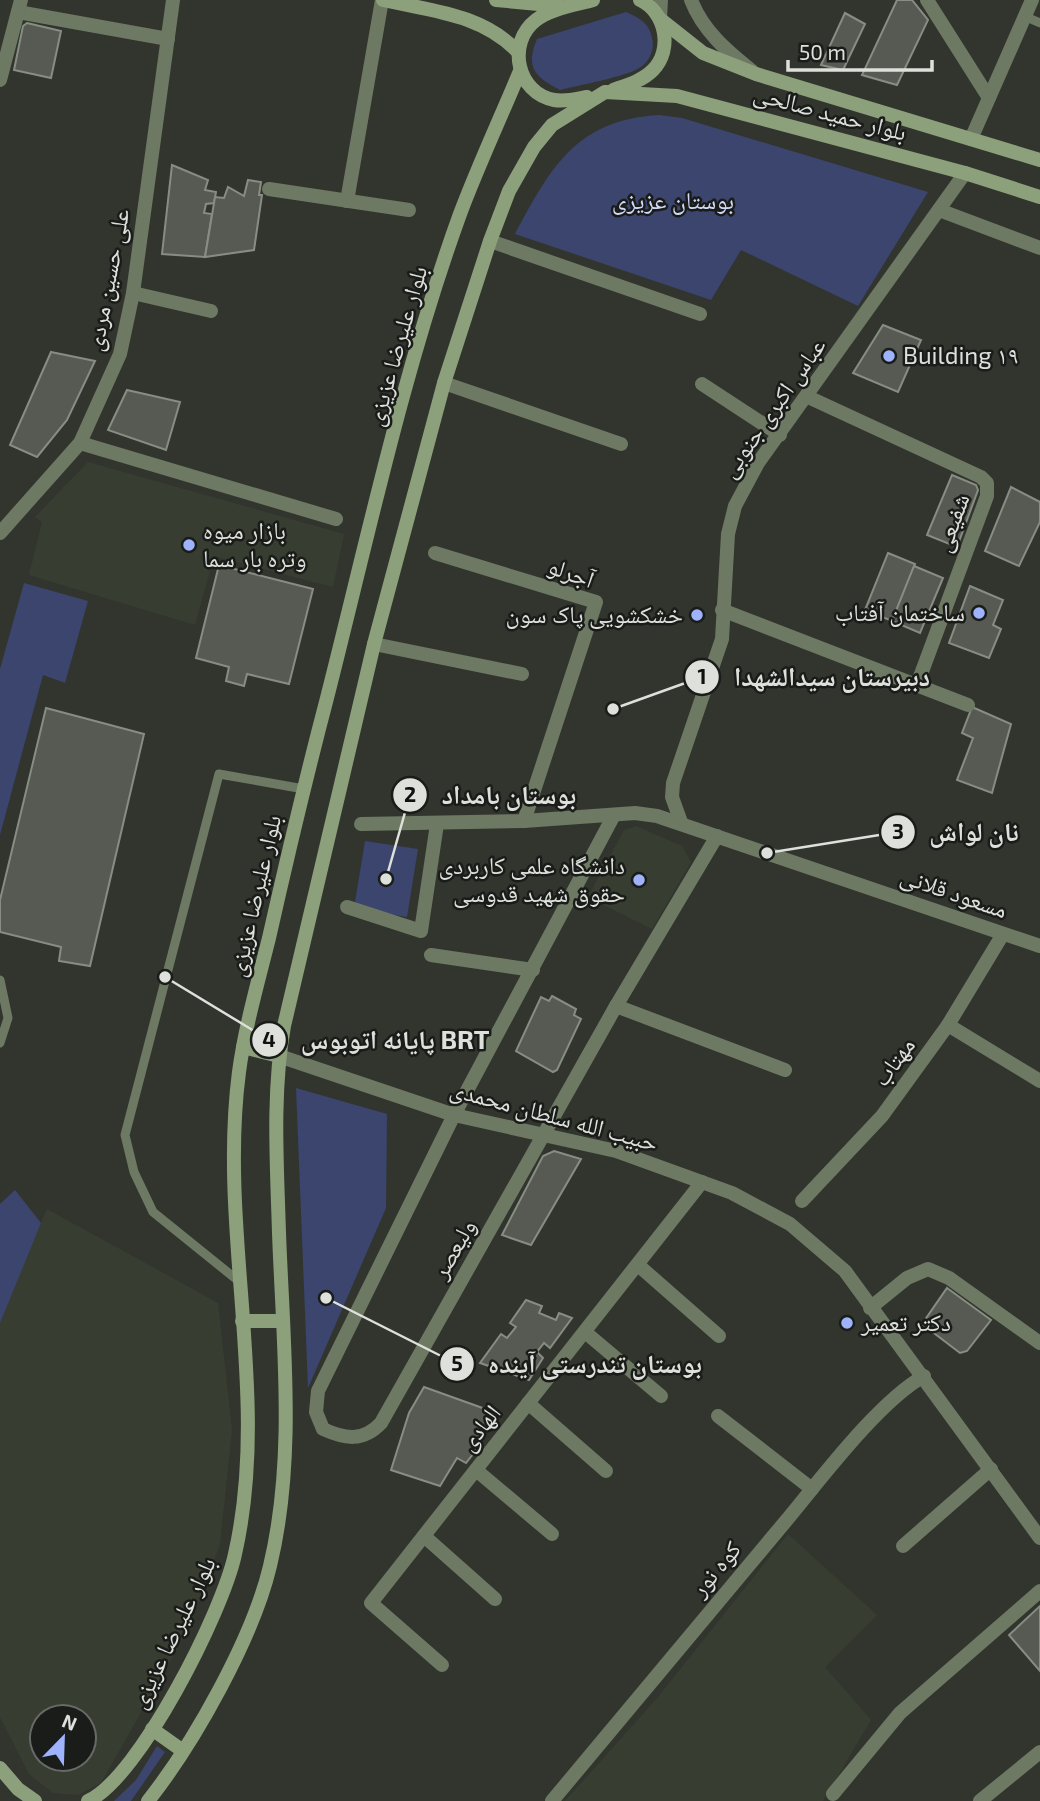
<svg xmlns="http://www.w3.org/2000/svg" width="1040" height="1801" viewBox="0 0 1040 1801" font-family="'Exo 2','Noto Naskh Arabic',sans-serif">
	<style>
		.built { fill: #373e31; fill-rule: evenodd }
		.green { fill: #3b456e }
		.building { fill: #565a52; stroke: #888d84; stroke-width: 2 }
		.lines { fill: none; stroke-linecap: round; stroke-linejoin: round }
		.service { stroke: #6d7962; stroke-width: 9 }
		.minor { stroke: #6d7962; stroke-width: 14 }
		.tertiary { stroke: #6d7962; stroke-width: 14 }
		.secondary { stroke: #8ca07b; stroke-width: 14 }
		.poi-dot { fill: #9fb3fd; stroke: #1a1c19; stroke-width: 2.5 }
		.labels { text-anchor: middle; stroke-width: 5; stroke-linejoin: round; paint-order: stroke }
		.street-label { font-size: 24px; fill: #dde0db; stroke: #1a1c19 }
		.park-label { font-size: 24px; fill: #d0d9f9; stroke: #1a1c19 }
		.poi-label { font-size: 24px; fill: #dde0db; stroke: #1a1c19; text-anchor: start }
		.leader { fill: none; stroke: #dde0db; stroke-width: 2.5 }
		.callout-dot { fill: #dde0db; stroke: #1a1c19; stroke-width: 2.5 }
		.mark-label { font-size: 21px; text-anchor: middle; font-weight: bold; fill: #111 }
		.callout-label { font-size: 26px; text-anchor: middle; font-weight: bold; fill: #dde0db; stroke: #1a1c19; stroke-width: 5; stroke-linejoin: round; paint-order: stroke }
	</style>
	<rect width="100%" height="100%" fill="#31352e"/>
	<g class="built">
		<path d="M88 462 344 534 333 587 214 556 195 625 29 575 42 522 35 517Z"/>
		<path d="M636 826 682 846 691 862 652 929 588 897 624 830Z"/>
		<path d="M47 1209 218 1303 232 1430 220 1544 190 1626 101 1783 78 1795 53 1793 29 1774 0 1717V1316ZM42 1717H84V1759H42Z"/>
		<path d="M788 1534 877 1615 825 1667 871 1720 823 1801H565L658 1697Z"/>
	</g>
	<g class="green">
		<path d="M626 12C640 18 649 23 652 38 655 48 650 61 641 67 626 77 579 85 560 90 535 77 525 67 537 39Z"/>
		<path d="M659 115 682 118 928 192 858 306 741 250 711 300 515 234C551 167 576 120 659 115Z"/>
		<path d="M24 583 88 601 65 683 43 675 0 835V669Z"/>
		<path d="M365 841 418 849 407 917 354 908Z"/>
		<path d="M296 1088 387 1114 386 1208 308 1388Z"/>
		<path d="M15 1190 41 1223 0 1323V1204Z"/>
		<path d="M157 1746 165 1752 131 1801H114L136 1780Z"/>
	</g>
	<g class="building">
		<path d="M897 0H912L928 20 897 85 862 75Z"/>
		<path d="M845 13 865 24 843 70 821 65Z"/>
		<path d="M27 23 61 31 51 78 14 70 23 26Z"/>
		<path d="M172 165 208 180 205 190 216 192 214 203 206 204 204 213 212 214 205 257 162 254Z"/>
		<path d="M248 180 261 182 259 195H262L254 250 205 257 215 197 224 198 228 187 244 196Z"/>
		<path d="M883 325 921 340 898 392 853 373Z"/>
		<path d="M51 352 95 361 67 420 37 457 10 445Z"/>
		<path d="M127 390 180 402 166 450 108 430Z"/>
		<path d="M952 475 976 485 978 490 957 547 927 535Z"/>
		<path d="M1011 487 1040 502V522L1019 566 985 551Z"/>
		<path d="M888 553 915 564 892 621 865 610Z"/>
		<path d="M219 565 313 589 289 684 247 674 244 686 226 681 229 667 196 658Z"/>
		<path d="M914 566 943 578 920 633 892 621Z"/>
		<path d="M970 586 1003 600 993 625 1001 629 989 658 949 643Z"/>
		<path d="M972 707 1011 724 992 793 957 780 973 738 962 733Z"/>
		<path d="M46 708 144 734 90 966 59 961 61 947 0 932V900Z"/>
		<path d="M552 996 576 1009 574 1015 581 1019 557 1070 553 1072 516 1051 541 997 549 1001Z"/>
		<path d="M554 1151 581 1159 531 1245 502 1235 543 1156Z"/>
		<path d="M947 1288 991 1320 967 1351 960 1353 922 1324Z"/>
		<path d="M526 1300 542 1306 539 1313 556 1320 559 1313 572 1318 550 1348 544 1343 537 1352 543 1358 529 1380 480 1363 501 1334 507 1338 516 1327 510 1323Z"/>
		<path d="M424 1387 491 1411V1418L476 1440 481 1444 466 1463 457 1458 440 1486 391 1470 409 1413Z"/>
		<path d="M1040 1606V1671L1009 1635Z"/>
	</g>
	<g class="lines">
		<g class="service">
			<path d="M1024 16 1040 23"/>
			<path d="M0 980 8 1018 0 1043"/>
			<path d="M241 1283 153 1212 134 1172 125 1135 219 774 304 789"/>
		</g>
		<g class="minor">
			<path d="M927 0 989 98"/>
			<path d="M18 12 168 39"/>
			<path d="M0 80 21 0"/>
			<path d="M971 139 1032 0"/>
			<path d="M269 189 409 210"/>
			<path d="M347 201 382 0"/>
			<path d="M939 210 1040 248"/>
			<path d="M490 241 700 314"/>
			<path d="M133 293 211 311"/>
			<path d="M444 383 621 444"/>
			<path d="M702 384 780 435"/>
			<path d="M808 397 981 477 987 483V496L917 685"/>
			<path d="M80 443 336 519"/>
			<path d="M0 533 80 443 120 354 133 293 173 0"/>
			<path d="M435 553 596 602 524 821"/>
			<path d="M722 610 968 705"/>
			<path d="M374 644 522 674"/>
			<path d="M614 815 454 1115 318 1391 316 1412 323 1429C345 1439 363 1442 381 1423L616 1006 717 836"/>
			<path d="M681 822 672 797 673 783 722 639 728 534 735 506 758 463 965 173"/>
			<path d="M361 824 524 821 635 813 657 816 1040 946"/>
			<path d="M347 907 421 931 437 824"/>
			<path d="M431 955 533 970"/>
			<path d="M616 1006 785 1070"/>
			<path d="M948 1025 1040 1081"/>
			<path d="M279 1056 454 1115 616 1151 732 1193 790 1224 845 1271 1040 1538"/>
			<path d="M802 1201 882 1116 948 1025 1003 934"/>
			<path d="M638 1265 719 1336"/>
			<path d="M870 1308 907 1278 928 1269 949 1278 1040 1343"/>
			<path d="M585 1332 661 1396"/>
			<path d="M528 1403 606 1471"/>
			<path d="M718 1416 812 1489"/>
			<path d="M476 1470 552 1534"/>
			<path d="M424 1536 495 1599"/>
			<path d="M903 1546 991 1469"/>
			<path d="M442 1665 371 1603 702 1182"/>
			<path d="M833 1794 900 1713 1040 1591"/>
			<path d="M552 1801C630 1708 707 1615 785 1522 820 1480 878 1402 924 1376"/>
			<path d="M980 1801 1040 1752"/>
		</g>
		<g class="tertiary">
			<path d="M691 0C703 31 727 51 752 71"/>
			<path d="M660 19 661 0"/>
		</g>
		<g class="secondary">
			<path d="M383 0C432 11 482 14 518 52"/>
			<path d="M496 0 560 6"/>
			<path d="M660 19 703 53 756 74 1040 160"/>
			<path d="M613 90C627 85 642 81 653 70 673 50 666 12 640 0"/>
			<path d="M587 97C576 99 566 102 554 100 517 93 506 43 536 20 550 9 575 5 593 0"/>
			<path d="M243 1047 279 1056"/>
			<path d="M242 1321H282"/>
			<path d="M152 1729 183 1751"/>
			<path d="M0 1768 18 1789 35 1801"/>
			<path d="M88 1801C139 1778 223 1611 235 1554 271 1396 218 1232 239 1072 245 1027 258 982 269 938 287 858 306 778 327 698 368 537 403 371 460 214 478 166 500 119 520 71"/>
			<path d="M148 1801C194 1743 253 1638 270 1566 296 1458 283 1343 279 1233 277 1164 272 1094 284 1026L374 644 444 383 490 241 509 191 534 147 552 125 605 92 677 96 965 173 1040 197"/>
		</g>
	</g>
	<g class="poi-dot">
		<circle cx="889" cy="356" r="7"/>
		<circle cx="189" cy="545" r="7"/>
		<circle cx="979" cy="613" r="7"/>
		<circle cx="697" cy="615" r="7"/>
		<circle cx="639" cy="880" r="7"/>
		<circle cx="847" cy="1323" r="7"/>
	</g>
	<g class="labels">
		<g class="street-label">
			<text transform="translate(830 113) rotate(15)" y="8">بلوار حمید صالحی</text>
			<text transform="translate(108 280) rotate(-79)" y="8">علی حسین مردی</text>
			<text transform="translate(397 346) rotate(-74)" y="8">بلوار علیرضا عزیزی</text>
			<text transform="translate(773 408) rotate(-55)" y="8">عباس اکبری جنوبی</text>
			<text transform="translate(952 523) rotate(-70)" y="8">شفیعی</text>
			<text transform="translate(571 573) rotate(20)" y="8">آجرلو</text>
			<text transform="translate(954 893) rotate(19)" y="8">مسعود قلانی</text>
			<text transform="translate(255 896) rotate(-77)" y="8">بلوار علیرضا عزیزی</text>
			<text transform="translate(894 1062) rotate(-54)" y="8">مهتاب</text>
			<text transform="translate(554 1116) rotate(15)" y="8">حبیب الله سلطان محمدی</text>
			<text transform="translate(454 1249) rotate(-60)" y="8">ولیعصر</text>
			<text transform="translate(480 1428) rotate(-52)" y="8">الهادی</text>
			<text transform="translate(716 1569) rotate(-50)" y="8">کوه نور</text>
			<text transform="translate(173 1633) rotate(-64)" y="8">بلوار علیرضا عزیزی</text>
		</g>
		<g class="park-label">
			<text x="673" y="209">بوستان عزیزی</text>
		</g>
		<g class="poi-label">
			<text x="903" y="364">Building ۱۹</text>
			<text x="203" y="539">بازار میوه<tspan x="203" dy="28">وتره بار سما</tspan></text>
			<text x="965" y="621" text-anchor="end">ساختمان آفتاب</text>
			<text x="683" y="623" text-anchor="end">خشکشویی پاک سون</text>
			<text x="625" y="874" text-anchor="end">دانشگاه علمی کاربردی<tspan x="625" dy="28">حقوق شهید قدوسی</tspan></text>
			<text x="861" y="1331">دکتر تعمیر</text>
		</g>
	</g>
	<path class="leader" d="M613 709L702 677M386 879L410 795M767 853L898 832M165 977L269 1040M326 1298L457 1364"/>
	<g class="callout-dot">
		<circle cx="613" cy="709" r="7"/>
		<circle cx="386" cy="879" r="7"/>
		<circle cx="767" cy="853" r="7"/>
		<circle cx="165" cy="977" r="7"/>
		<circle cx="326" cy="1298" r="7"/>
		<circle cx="702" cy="677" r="18"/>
		<circle cx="410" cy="795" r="18"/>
		<circle cx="898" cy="832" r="18"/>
		<circle cx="269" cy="1040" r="18"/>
		<circle cx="457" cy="1364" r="18"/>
	</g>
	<g class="mark-label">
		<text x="702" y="684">1</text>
		<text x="410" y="802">2</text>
		<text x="898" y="839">3</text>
		<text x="269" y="1047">4</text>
		<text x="457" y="1371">5</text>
	</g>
	<g class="callout-label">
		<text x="832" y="686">دبيرستان سیدالشهدا</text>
		<text x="509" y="804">بوستان بامداد</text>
		<text x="974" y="841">نان لواش</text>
		<text x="395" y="1049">پایانه اتوبوس BRT</text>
		<text x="595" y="1373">بوستان تندرستی آینده</text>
	</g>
	<g transform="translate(63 1738) rotate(23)"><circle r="33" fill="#1a1c19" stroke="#686a67" stroke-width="2"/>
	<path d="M0-5L12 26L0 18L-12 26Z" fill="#9fb3fd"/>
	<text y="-10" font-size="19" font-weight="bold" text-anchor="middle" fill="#dde0db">N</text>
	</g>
	<path d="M788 60v10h144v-10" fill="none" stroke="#dde0db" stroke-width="3.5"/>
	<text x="799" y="60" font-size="21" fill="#dde0db" stroke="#1a1c19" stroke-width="5" paint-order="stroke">50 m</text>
</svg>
